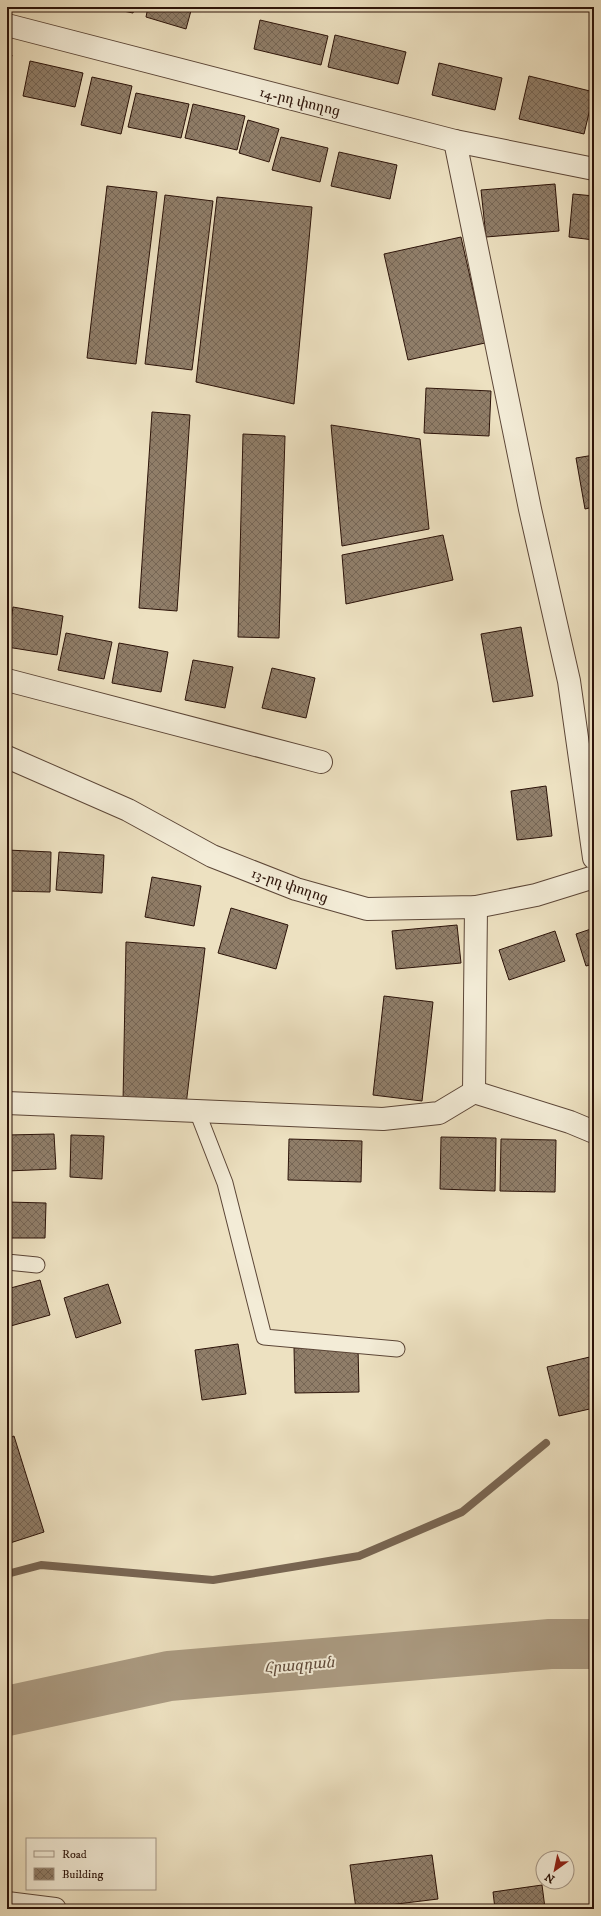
<svg xmlns="http://www.w3.org/2000/svg" width="601" height="1916" viewBox="0 0 601 1916" font-family="'IM FELL DW Pica','Noto Serif Armenian',serif">
	<style>
		.lines { fill: none; stroke-linecap: round; stroke-linejoin: round }
		.stream { stroke: #786552; stroke-width: 8 }
		.river { stroke: #ab9b82; stroke-width: 50 }
		.building { fill: url(#building-cross-hatch); stroke: #2c1309 }
		.service-casing { stroke: #5c4637; stroke-width: 17 }
		.minor-casing { stroke: #5c4637; stroke-width: 24 }
		.service { stroke: #f3ecd7; stroke-width: 15 }
		.minor { stroke: #f3ecd7; stroke-width: 22 }
		.labels { text-anchor: middle; stroke-width: 4; stroke-linejoin: round; paint-order: stroke }
		.street-label { font-size: 14px; fill: #2c1309; stroke: #f3ecd7 }
		.water-label { font-size: 15px; font-style: italic; fill: #5f4939; stroke: #f3ecd7 }
	</style>
	<defs>
		<pattern id="building-cross-hatch" width="8" height="8" patternUnits="userSpaceOnUse"><rect width="8" height="8" fill="#907e69"/><path d="M0 0l8 8M0 8l8-8" fill="none" stroke="#766655"/></pattern>
	</defs>
	<rect width="100%" height="100%" fill="#ede1c1"/>
	<filter id="stains"><feTurbulence type="fractalNoise" baseFrequency=".005" numOctaves="4"/><feColorMatrix values="0 0 0 0 .2 0 0 0 0 .09 0 0 0 0 .02 0 0 0 .5 -.17"/></filter>
	<radialGradient id="worn" r=".72"><stop offset=".6" stop-color="#630" stop-opacity="0"/><stop offset="1" stop-color="#630" stop-opacity=".3"/></radialGradient>
	<g class="lines">
		<path class="stream" d="M7 1574 41 1565 213 1580 359 1556 462 1512 546 1443"/>
		<path class="river" d="M7 1711 169 1676 550 1644H594"/>
	</g>
	<g class="building">
		<path d="M104 7H135L133 13Z"/>
		<path d="M148 7H192L186 29 146 17Z"/>
		<path d="M260 20 328 36 321 65 254 49Z"/>
		<path d="M335 35 406 52 398 84 328 67Z"/>
		<path d="M7 54 12 55 7 74Z"/>
		<path d="M30 61 83 73 75 107 23 96Z"/>
		<path d="M439 63 502 78 495 110 432 95Z"/>
		<path d="M529 76 594 92 584 134 519 119Z"/>
		<path d="M92 77 132 86 121 134 81 125Z"/>
		<path d="M136 93 189 104 181 138 128 127Z"/>
		<path d="M193 104 245 116 237 150 185 138Z"/>
		<path d="M248 120 279 129 269 162 239 153Z"/>
		<path d="M281 137 328 148 320 182 272 170Z"/>
		<path d="M339 152 397 165 390 199 331 186Z"/>
		<path d="M555 184 559 231 486 237 481 190Z"/>
		<path d="M107 186 157 192 136 364 87 358Z"/>
		<path d="M573 194 594 196V240L569 237Z"/>
		<path d="M165 195 213 201 192 370 145 364Z"/>
		<path d="M217 197 312 207 294 404 196 382Z"/>
		<path d="M461 237 485 343 408 360 384 254Z"/>
		<path d="M426 388 491 391 489 436 424 433Z"/>
		<path d="M152 412 190 415 177 611 139 608Z"/>
		<path d="M331 425 420 439 429 529 342 546Z"/>
		<path d="M243 434 285 436 279 638 238 637Z"/>
		<path d="M594 455V507L585 509 576 458Z"/>
		<path d="M443 535 453 580 346 604 342 555Z"/>
		<path d="M13 607 63 616 57 655 7 647Z"/>
		<path d="M521 627 533 696 493 702 481 634Z"/>
		<path d="M66 633 112 642 104 679 58 670Z"/>
		<path d="M119 643 168 652 161 692 112 683Z"/>
		<path d="M193 660 233 667 225 708 185 700Z"/>
		<path d="M272 668 315 678 306 718 262 708Z"/>
		<path d="M546 786 552 836 517 840 511 791Z"/>
		<path d="M7 850 51 852 50 892 7 891Z"/>
		<path d="M59 852 104 855 102 893 56 890Z"/>
		<path d="M152 877 201 886 194 926 145 917Z"/>
		<path d="M231 908 288 925 276 969 218 953Z"/>
		<path d="M457 925 461 963 396 969 392 931Z"/>
		<path d="M594 928V964L586 966 576 934Z"/>
		<path d="M555 931 565 961 509 980 499 950Z"/>
		<path d="M126 942 205 948 186 1105 123 1102Z"/>
		<path d="M384 996 433 1002 422 1101 373 1095Z"/>
		<path d="M54 1134 56 1169 7 1171V1135Z"/>
		<path d="M71 1135 104 1136 102 1179 70 1177Z"/>
		<path d="M441 1137 496 1138 495 1191 440 1189Z"/>
		<path d="M289 1139 362 1141 361 1182 288 1180Z"/>
		<path d="M501 1139 556 1140 555 1192 500 1191Z"/>
		<path d="M7 1202 46 1203 45 1238H7Z"/>
		<path d="M40 1280 50 1315 7 1327V1289Z"/>
		<path d="M108 1284 121 1323 76 1338 64 1298Z"/>
		<path d="M238 1344 246 1394 202 1400 195 1350Z"/>
		<path d="M358 1347 359 1392 295 1393 294 1348Z"/>
		<path d="M594 1356V1408L559 1416 547 1367Z"/>
		<path d="M14 1436 44 1532 7 1544V1439Z"/>
		<path d="M432 1855 438 1899 356 1909 350 1865Z"/>
		<path d="M542 1885 545 1908 495 1909 493 1892Z"/>
	</g>
	<g class="lines">
		<g class="service-casing">
			<g id="service">
				<path d="M197 1111 225 1183 264 1337 397 1349"/>
				<path d="M7 1262 37 1265"/>
			</g>
		</g>
		<g class="minor-casing">
			<g id="minor">
				<path d="M7 25 455 141 594 169"/>
				<path d="M455 141 530 509 569 681 594 858"/>
				<path d="M7 680 321 762"/>
				<path d="M7 757 128 810 212 856 296 889 367 909 476 907 536 895 594 877"/>
				<path d="M476 907 474 1092 570 1122 594 1132"/>
				<path d="M7 1103 383 1119 439 1113 474 1092"/>
				<path d="M7 1903 55 1909"/>
			</g>
		</g>
		<use href="#service" class="service"/>
		<use href="#minor" class="minor"/>
	</g>
	<g class="labels">
		<g class="street-label">
			<text transform="translate(300 101) rotate(14)" y="5">14-րդ փողոց</text>
			<text transform="translate(290 885) rotate(19)" y="5">13-րդ փողոց</text>
		</g>
		<g class="water-label">
			<text transform="translate(299 1665) rotate(-5)" y="5">Հրազդան</text>
		</g>
	</g>
	<rect width="601" height="1916" fill="none" stroke="#ede1c1" stroke-width="24"/>
	<rect x="8" y="8" width="585" height="1900" fill="none" stroke="#2c1309" stroke-width="2"/>
	<rect x="12" y="12" width="577" height="1892" fill="none" stroke="#2c1309"/>
	<rect x="26" y="1838" width="130" height="52" fill="#f3ecd7" stroke="#a39585"/>
	<rect x="34" y="1851" width="20" height="6" fill="#f3ecd7" stroke="#a39585"/>
	<text x="62" y="1858" font-size="12" fill="#2c1309">Road</text>
	<rect x="34" y="1868" width="20" height="12" fill="url(#building-cross-hatch)" stroke="#a39585"/>
	<text x="62" y="1878" font-size="12" fill="#2c1309">Building</text>
	<g transform="translate(555 1870) rotate(213)"><circle r="19" fill="#f3ecd7" stroke="#a39585"/>
	<path d="M0-3L7 15L0 10L-7 15Z" fill="#8f2418"/>
	<text y="-6" font-size="11" font-weight="bold" text-anchor="middle" fill="#2c1309">N</text>
	</g>
	<rect width="100%" height="100%" filter="url(#stains)"/>
	<rect width="100%" height="100%" fill="url(#worn)"/>
</svg>
